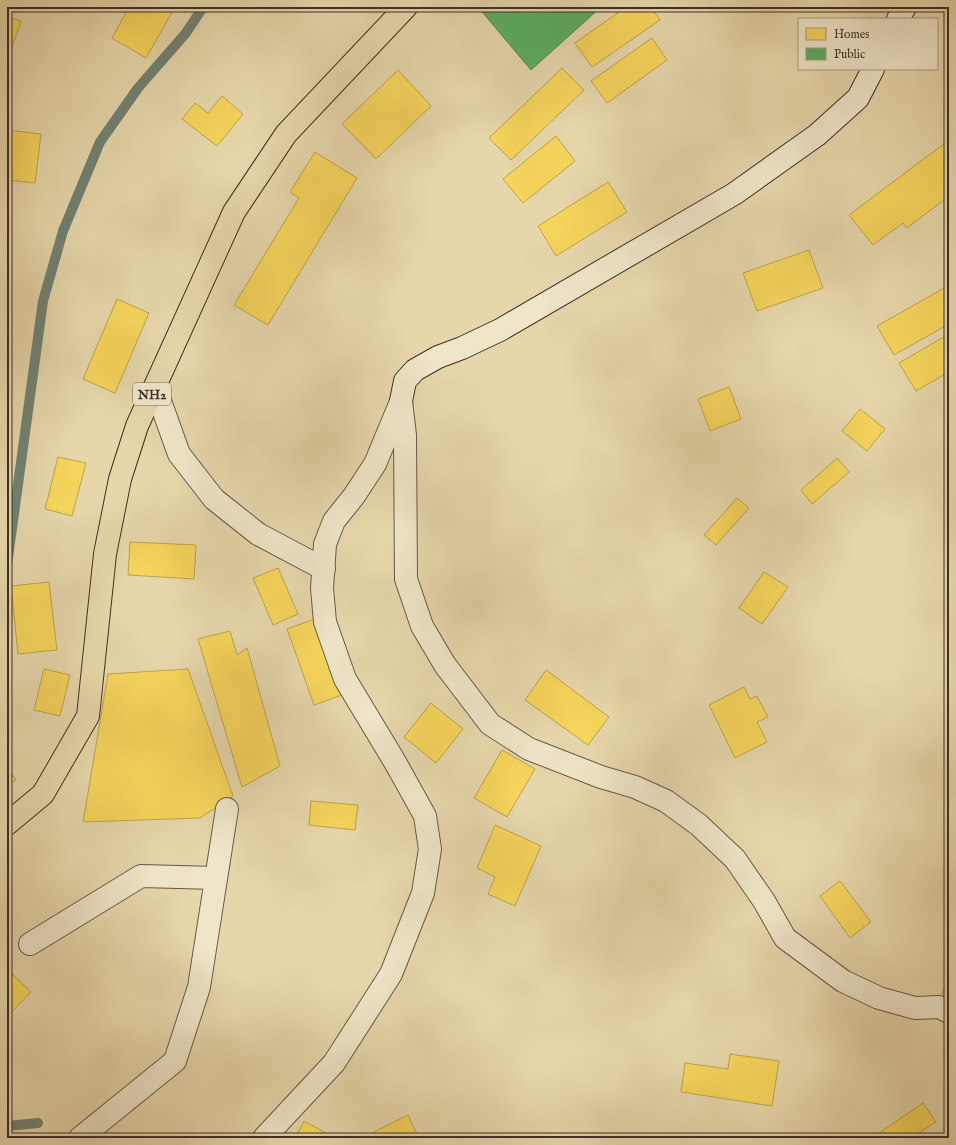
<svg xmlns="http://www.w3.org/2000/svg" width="956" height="1145" viewBox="0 0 956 1145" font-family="'IM FELL English',serif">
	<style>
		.homes { fill: #f6d55c; stroke: #bea34c }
		.public { fill: #5aae61; stroke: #518850 }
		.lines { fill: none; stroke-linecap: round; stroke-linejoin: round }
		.stream { stroke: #728274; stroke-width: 10 }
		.minor-casing { stroke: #665948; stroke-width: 24 }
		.tertiary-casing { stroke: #665948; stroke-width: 24 }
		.secondary-casing { stroke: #3c2f27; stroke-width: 24 }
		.trunk-casing { stroke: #3c2f27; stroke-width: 24 }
		.minor { stroke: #efe5c8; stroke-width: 22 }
		.tertiary { stroke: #efe5c8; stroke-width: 22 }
		.secondary { stroke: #efe5c8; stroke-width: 22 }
		.trunk { stroke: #e6d7ab; stroke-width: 22 }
		.labels { text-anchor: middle; stroke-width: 4; stroke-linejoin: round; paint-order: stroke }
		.shield { fill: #efe5c8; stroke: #726657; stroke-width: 1 }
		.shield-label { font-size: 13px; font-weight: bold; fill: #3c2f27 }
	</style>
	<rect width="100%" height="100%" fill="#e6d7ab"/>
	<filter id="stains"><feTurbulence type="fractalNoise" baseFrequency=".005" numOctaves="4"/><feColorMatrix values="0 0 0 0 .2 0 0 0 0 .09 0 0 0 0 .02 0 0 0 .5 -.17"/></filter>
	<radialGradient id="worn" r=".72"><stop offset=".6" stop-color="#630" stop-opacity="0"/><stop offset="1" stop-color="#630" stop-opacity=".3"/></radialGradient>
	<g class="homes">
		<path d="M129 7H175L146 58 112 38Z"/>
		<path d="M626 7H651L660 20 592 67 575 43Z"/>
		<path d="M7 16 21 21 8 59 7 58Z"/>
		<path d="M652 38 667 60 607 103 591 81Z"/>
		<path d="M562 68 584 90 511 160 489 138Z"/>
		<path d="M398 70 431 106 376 159 342 124Z"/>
		<path d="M222 96 243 114 217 146 182 119 195 103 208 113Z"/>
		<path d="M7 130 41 134 35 183 7 180Z"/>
		<path d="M556 136 575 161 523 203 503 179Z"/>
		<path d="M949 140V196L907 228 903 223 873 245 849 215Z"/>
		<path d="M315 152 357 178 268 325 234 305 299 198 290 192Z"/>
		<path d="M608 182 627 212 556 256 538 226Z"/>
		<path d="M809 250 823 288 757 311 743 273Z"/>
		<path d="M946 287 949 293V324L894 355 877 326Z"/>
		<path d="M117 299 149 313 115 393 83 379Z"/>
		<path d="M949 334V372L916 391 899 363Z"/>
		<path d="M729 387 741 419 710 431 698 399Z"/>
		<path d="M860 409 885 429 867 451 842 431Z"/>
		<path d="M58 457 86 463 72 516 45 509Z"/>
		<path d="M837 458 849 472 812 504 801 490Z"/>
		<path d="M737 498 749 508 716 545 704 535Z"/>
		<path d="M130 542 196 545 194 579 128 575Z"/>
		<path d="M278 568 298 614 273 625 253 578Z"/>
		<path d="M764 572 788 587 762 624 739 608Z"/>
		<path d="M49 582 57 650 18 654 11 586Z"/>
		<path d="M317 618 345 694 314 705 287 629Z"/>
		<path d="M230 631 237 655 247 648 280 766 242 787 198 639Z"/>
		<path d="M44 669 70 675 60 716 34 710Z"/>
		<path d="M188 669 233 796 200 818 83 822 108 674Z"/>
		<path d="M546 670 609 717 588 745 525 700Z"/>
		<path d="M744 687 750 699 757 696 768 717 757 722 767 742 735 758 709 705Z"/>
		<path d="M431 703 463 729 436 763 404 737Z"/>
		<path d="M502 750 535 769 507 817 474 798Z"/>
		<path d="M7 766 16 780 7 785Z"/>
		<path d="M311 801 358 805 355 830 309 825Z"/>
		<path d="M495 825 541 846 515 906 488 894 495 877 477 868Z"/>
		<path d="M840 881 871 922 850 938 820 896Z"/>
		<path d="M7 969 31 992 7 1017Z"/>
		<path d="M949 974V996L942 994Z"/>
		<path d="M730 1054 779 1061 772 1106 681 1092 685 1063 728 1069Z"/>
		<path d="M923 1103 936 1122 911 1138H872Z"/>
		<path d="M408 1115 419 1138H362Z"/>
		<path d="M304 1121 335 1138H295Z"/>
	</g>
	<path class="public" d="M478 7H601L531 70Z"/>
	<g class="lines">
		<g class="stream">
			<path d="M7 565 43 301 63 231 100 142 138 88 186 33 203 7"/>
			<path d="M7 1126 38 1123"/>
		</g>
		<g class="minor-casing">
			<g id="minor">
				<path d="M155 387 179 454 214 499 258 534 324 569"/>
				<path d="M30 944 141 876 216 878"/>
				<path d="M80 1138 175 1061 199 987 227 809"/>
			</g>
		</g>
		<g class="tertiary-casing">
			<g id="tertiary">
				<path d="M401 401 405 435 406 579 422 626 445 665 490 724 529 749 601 777 635 787 666 801 699 825 735 859 764 901 785 938 843 981 879 998 915 1008 939 1007 949 1012"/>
				<path d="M264 1138 334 1063 391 974 423 893 430 849 425 816 395 762 345 679 325 622 322 588 325 544 334 521 354 496 375 464 400 404"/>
			</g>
		</g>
		<g class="secondary-casing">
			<g id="secondary">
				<path d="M898 19 905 7"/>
				<path d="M401 401 405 381 415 370 438 357 462 348 500 330 734 194 817 135 858 98 873 69"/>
			</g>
		</g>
		<g class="trunk-casing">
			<path id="trunk" d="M7 824 43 794 88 716 105 554 120 479 137 426 234 212 286 134 406 7"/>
		</g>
		<use href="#minor" class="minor"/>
		<use href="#tertiary" class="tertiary"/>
		<use href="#secondary" class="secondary"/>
		<use href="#trunk" class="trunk"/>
	</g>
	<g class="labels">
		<rect class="shield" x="133" y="383" width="38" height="22" rx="3"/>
		<g class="shield-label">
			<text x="152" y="399">NH2</text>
		</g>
	</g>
	<rect width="956" height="1145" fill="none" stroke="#e6d7ab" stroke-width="24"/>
	<rect x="8" y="8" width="940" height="1129" fill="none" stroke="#3c2f27" stroke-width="2"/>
	<rect x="12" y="12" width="932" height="1121" fill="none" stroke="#3c2f27"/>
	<rect x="798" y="18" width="140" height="52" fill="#efe5c8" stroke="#a79c88"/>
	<rect x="806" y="28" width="20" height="12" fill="#f6d55c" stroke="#a79c88"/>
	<text x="834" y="38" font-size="12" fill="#3c2f27">Homes</text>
	<rect x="806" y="48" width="20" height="12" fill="#5aae61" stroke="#a79c88"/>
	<text x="834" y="58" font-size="12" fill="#3c2f27">Public</text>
	<rect width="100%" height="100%" filter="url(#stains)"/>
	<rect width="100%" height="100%" fill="url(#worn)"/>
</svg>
